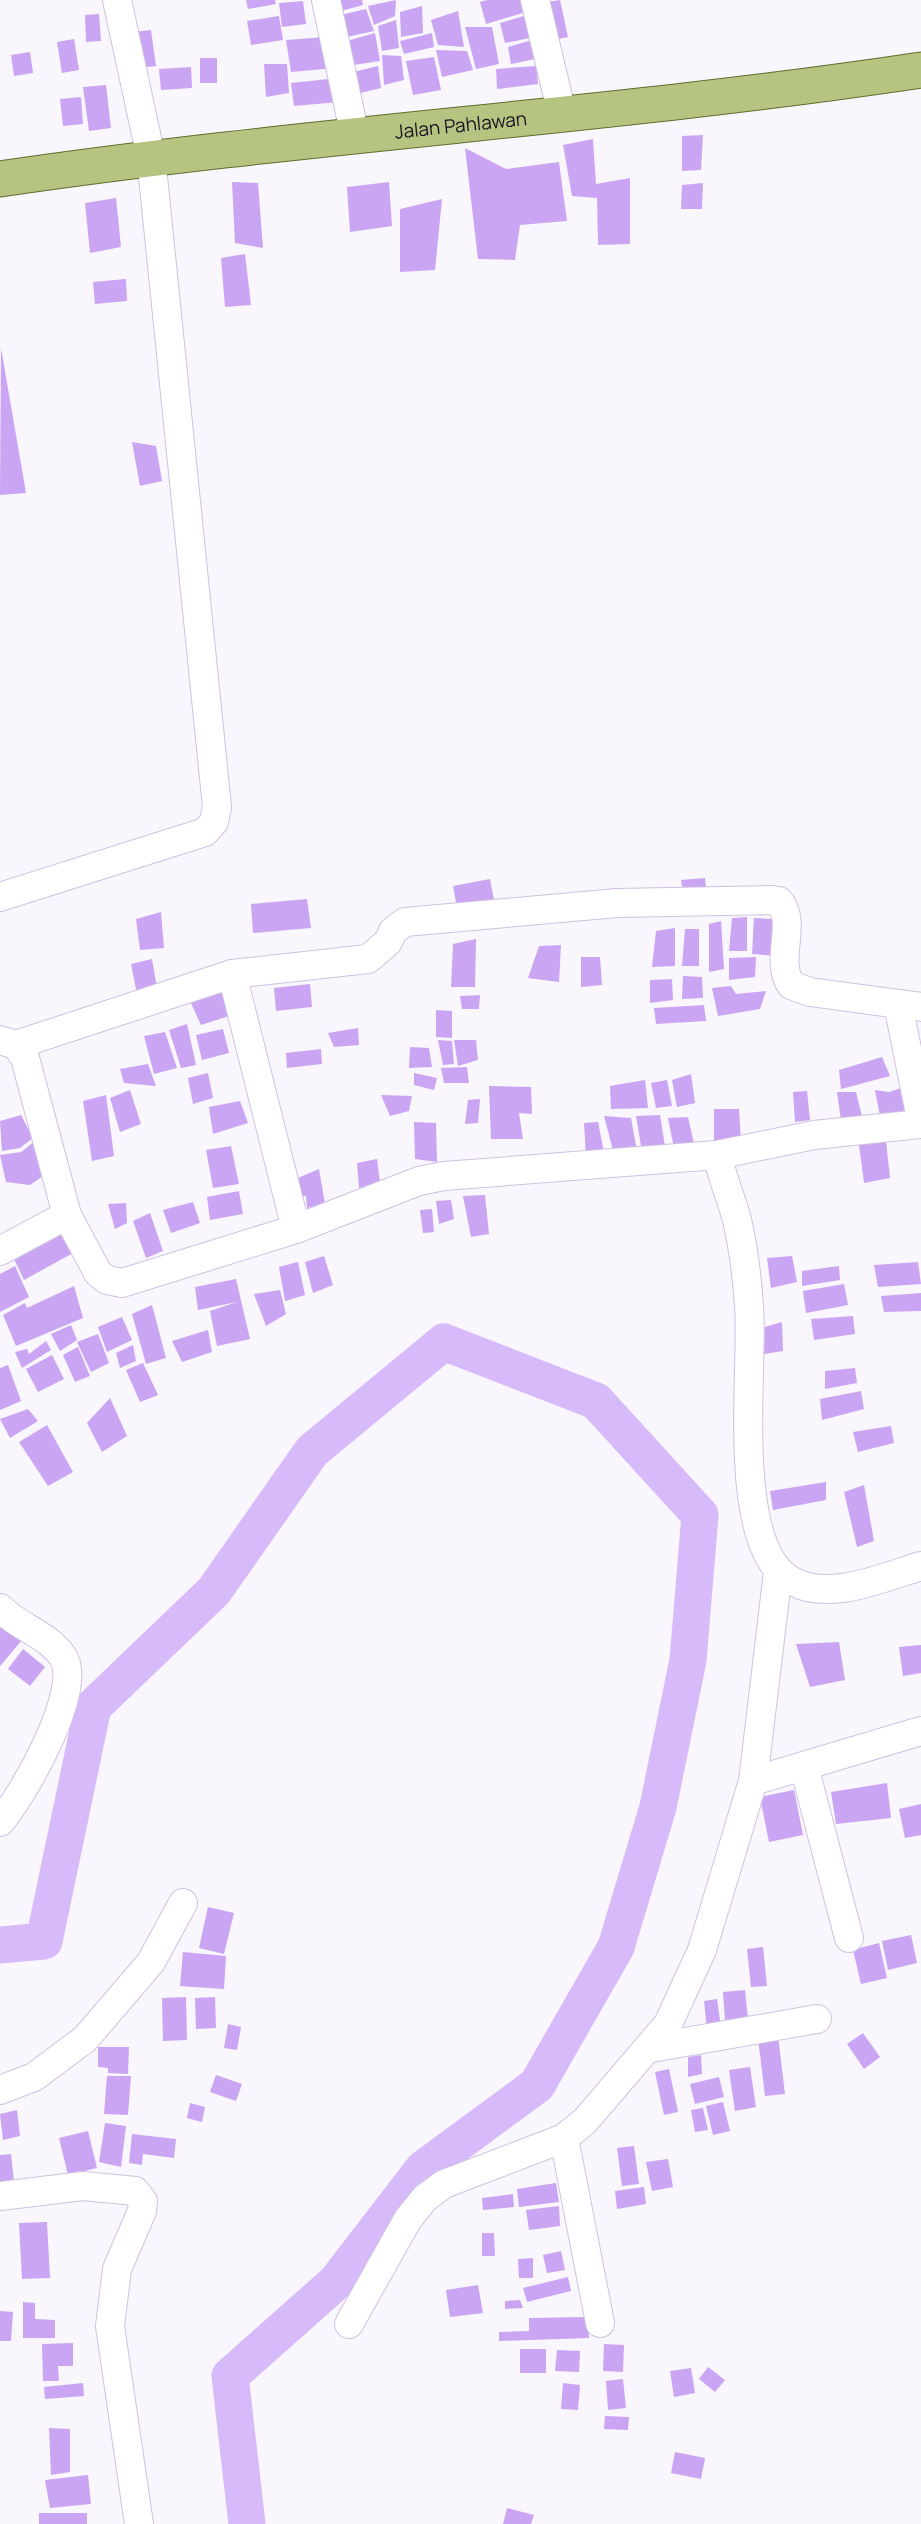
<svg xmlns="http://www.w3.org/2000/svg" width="921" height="2524" viewBox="0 0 921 2524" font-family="Manrope,sans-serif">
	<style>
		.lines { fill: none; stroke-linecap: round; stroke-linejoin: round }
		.river { stroke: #d7baf9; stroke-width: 37 }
		.building { fill: #caa5f4 }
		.minor-casing { stroke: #cfc2e1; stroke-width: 30 }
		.major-casing { stroke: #616d2a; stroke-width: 37 }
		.minor { stroke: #fff; stroke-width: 28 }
		.major { stroke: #b6c482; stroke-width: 35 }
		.labels { text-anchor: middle; stroke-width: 7; stroke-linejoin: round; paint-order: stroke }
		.street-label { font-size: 19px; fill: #1b1621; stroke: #f9f6fd }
	</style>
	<rect width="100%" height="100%" fill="#f9f6fd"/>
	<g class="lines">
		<path class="river" d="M0 1945 44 1941 93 1707 214 1591 312 1451 444 1342 596 1401 700 1515 688 1660 658 1807 616 1947 537 2085 423 2169 336 2282 230 2376 247 2524"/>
	</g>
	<g class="building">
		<path d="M246 0H275L276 4 248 9Z"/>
		<path d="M330 0H362L363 5 334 13Z"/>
		<path d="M396 0 395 16 374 25 368 6Z"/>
		<path d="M487 0H523L526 12 486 24 480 2Z"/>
		<path d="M560 0 568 37 549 41 541 3Z"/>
		<path d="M303 1 306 24 282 27 279 3Z"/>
		<path d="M422 6 423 33 401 37 400 12Z"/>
		<path d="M366 9 374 31 342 38 336 16Z"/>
		<path d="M458 11 464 47 438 45 431 20Z"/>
		<path d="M99 14 101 41 86 42 85 15Z"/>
		<path d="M527 15 530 38 505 43 500 23Z"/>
		<path d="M279 16 283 40 251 45 247 21Z"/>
		<path d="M396 20 399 48 382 51 378 26Z"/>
		<path d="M465 27H492L499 64 476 69Z"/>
		<path d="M151 30 156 66 138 68 133 32Z"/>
		<path d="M375 33 380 61 347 66 343 42Z"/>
		<path d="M432 33 434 47 404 54 400 41Z"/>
		<path d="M325 37 335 68 291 72 286 40Z"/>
		<path d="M74 39 79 70 62 73 57 42Z"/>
		<path d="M532 40 535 59 511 64 508 47Z"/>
		<path d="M436 50 467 51 473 70 442 77Z"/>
		<path d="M30 52 33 73 14 76 11 55Z"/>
		<path d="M382 55 401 56 404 80 384 85Z"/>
		<path d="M434 57 441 90 413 95 406 61Z"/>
		<rect x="200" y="58" width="17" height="25"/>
		<path d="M264 64H287L289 93 266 97Z"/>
		<path d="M378 66 381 88 352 95 349 73Z"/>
		<path d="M536 66 538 84 497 89 496 69Z"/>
		<path d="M191 67 192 88 161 90 159 69Z"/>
		<path d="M338 78 339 102 294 106 291 83Z"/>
		<path d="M106 85 111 128 89 131 83 87Z"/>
		<path d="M81 97 83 124 63 126 60 99Z"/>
		<path d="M703 135 701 170 682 171V136Z"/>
		<path d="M593 139 596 184 630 178V244L598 245 597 198 572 196 563 145Z"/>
		<path d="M465 148 506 169 559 162 567 221 520 225 515 260 478 259Z"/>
		<path d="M232 182 258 183 263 248 235 243Z"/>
		<path d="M389 182 392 226 350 232 347 187Z"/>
		<path d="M703 183 702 209H681L682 185Z"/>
		<path d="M116 198 121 247 90 253 85 203Z"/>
		<path d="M442 199 435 270 400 272V209Z"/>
		<path d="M245 254 251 305 225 307 221 258Z"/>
		<path d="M126 279 127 301 95 304 93 282Z"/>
		<path d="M1 348 26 493 0 495Z"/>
		<path d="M132 442 156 446 162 481 140 486Z"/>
		<path d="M705 878 707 896 684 897 681 880Z"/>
		<path d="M490 879 494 900 457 908 453 886Z"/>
		<path d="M307 899 311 928 253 933 251 904Z"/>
		<path d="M161 912 164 948 140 950 136 919Z"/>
		<path d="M747 917V951H729L732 918Z"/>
		<path d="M754 918 772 919 776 956 752 954Z"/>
		<path d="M721 921 724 969 709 972V924Z"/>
		<path d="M675 928V966L652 967 656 931Z"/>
		<path d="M685 929H699V966H682Z"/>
		<path d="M476 939 475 987H451L453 944Z"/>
		<path d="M561 945 559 982 528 978 539 946Z"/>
		<path d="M581 957H600L602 985 581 987Z"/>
		<path d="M756 957 755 977 729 980V958Z"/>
		<path d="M152 959 158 994 138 999 131 964Z"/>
		<path d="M683 976 702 977 703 998 682 999Z"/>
		<path d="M672 979 673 1000 650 1003V980Z"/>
		<path d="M310 984 312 1007 276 1011 274 988Z"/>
		<path d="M731 986 736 994 766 991 760 1009 718 1016 712 988Z"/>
		<path d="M219 992 234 1006 235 1014 201 1025 190 1001Z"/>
		<path d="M480 995 479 1009H462L460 996Z"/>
		<path d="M704 1005 706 1021 656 1024 654 1008Z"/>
		<path d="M436 1010 452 1011V1038L436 1037Z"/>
		<path d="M187 1024 196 1065 181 1068 169 1030Z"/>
		<path d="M358 1028 359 1045 334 1047 328 1033Z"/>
		<path d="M223 1029 229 1053 202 1060 196 1035Z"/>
		<path d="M165 1032 177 1068 154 1074 144 1036Z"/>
		<path d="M438 1040 452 1041 454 1064 443 1065Z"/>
		<path d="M454 1040H476L478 1060 458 1066Z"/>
		<path d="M410 1047 429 1048 432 1067 409 1068Z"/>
		<path d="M321 1049 322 1064 287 1068 286 1053Z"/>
		<path d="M882 1057 890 1076 841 1089 839 1070Z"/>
		<path d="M148 1064 156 1086 124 1083 120 1069Z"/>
		<path d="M467 1067 469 1083H444L441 1068Z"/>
		<path d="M208 1073 213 1098 193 1104 188 1078Z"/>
		<path d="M414 1073 437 1078 434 1090 414 1085Z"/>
		<path d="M691 1074 695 1103 677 1107 672 1080Z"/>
		<path d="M645 1080 648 1108 611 1109 610 1086Z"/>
		<path d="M667 1080 672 1106 656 1108 651 1083Z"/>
		<path d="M489 1086 531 1087 532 1114 519 1113 523 1139H491Z"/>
		<path d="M901 1088 907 1117 881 1121 875 1090 889 1092Z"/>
		<path d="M130 1090 141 1124 120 1132 110 1098Z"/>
		<path d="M807 1091 810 1120 795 1122 793 1092Z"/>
		<path d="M837 1092H856L864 1125 842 1127Z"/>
		<path d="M106 1095 114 1156 92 1161 83 1101Z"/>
		<path d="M381 1095 412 1096 409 1111 390 1116Z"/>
		<path d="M480 1099 478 1123 465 1124 468 1100Z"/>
		<path d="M240 1101 248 1123 213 1134 209 1107Z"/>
		<path d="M714 1109H739L741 1143 714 1144Z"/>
		<path d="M21 1115 33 1138 20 1148 2 1151 0 1121Z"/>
		<path d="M660 1115 666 1153 643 1158 636 1116Z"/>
		<path d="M604 1116 631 1118 637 1151 614 1154Z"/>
		<path d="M688 1117 694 1144 674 1148 668 1118Z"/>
		<path d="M414 1122 436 1123 437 1162 415 1159Z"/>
		<path d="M598 1122 604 1153 586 1156 584 1123Z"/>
		<path d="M39 1138 50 1171 30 1185 6 1182 0 1155 21 1152Z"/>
		<path d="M886 1141 890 1178 864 1183 859 1145Z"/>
		<path d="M231 1146 239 1184 213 1188 206 1150Z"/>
		<path d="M377 1159 380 1182 359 1188 357 1163Z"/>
		<path d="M319 1169 325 1204 307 1208 306 1196 293 1197 291 1181Z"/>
		<path d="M239 1191 243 1214 210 1220 207 1197Z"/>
		<path d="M485 1195 489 1234 471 1237 463 1196Z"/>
		<path d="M451 1200 454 1219 439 1224 436 1201Z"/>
		<path d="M193 1202 200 1223 171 1233 163 1210Z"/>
		<path d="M126 1203 127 1223 115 1229 108 1204Z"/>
		<path d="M432 1209 434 1232 423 1233 420 1210Z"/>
		<path d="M150 1213 163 1251 146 1258 133 1221Z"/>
		<path d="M59 1230 73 1253 24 1280 13 1257Z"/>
		<path d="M324 1256 333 1285 313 1293 305 1262Z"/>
		<path d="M792 1256 797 1282 771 1288 767 1258Z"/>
		<path d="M298 1262 305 1295 285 1301 279 1267Z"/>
		<path d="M918 1262 921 1284 878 1287 874 1265Z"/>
		<path d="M15 1266 29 1297 0 1312V1274Z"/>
		<path d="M839 1266 840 1280 802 1286V1271Z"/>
		<path d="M236 1279 250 1339 217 1346 210 1311 237 1302 198 1310 195 1287Z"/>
		<path d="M844 1284 848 1305 806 1313 803 1291Z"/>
		<path d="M74 1286 83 1318 16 1346 3 1315 25 1303 27 1308Z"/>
		<path d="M280 1290 286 1314 266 1326 254 1294Z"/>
		<path d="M921 1293V1311L884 1312 881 1296Z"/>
		<path d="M152 1305 166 1358 146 1364 132 1314Z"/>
		<path d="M853 1316 855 1334 814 1340 811 1319Z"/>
		<path d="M122 1317 132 1340 107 1352 98 1327Z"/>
		<path d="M782 1322 783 1351 764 1354 765 1327Z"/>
		<path d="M71 1325 77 1340 60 1351 51 1334Z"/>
		<path d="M208 1330 212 1352 182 1362 172 1341Z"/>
		<path d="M98 1334 109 1363 91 1372 77 1342Z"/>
		<path d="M46 1341 51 1350 22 1368 15 1352 27 1349 29 1354Z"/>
		<path d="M133 1345 136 1361 120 1368 116 1353Z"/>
		<path d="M78 1347 90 1376 75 1382 63 1355Z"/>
		<path d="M52 1355 64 1379 38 1392 26 1369Z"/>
		<path d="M143 1363 158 1395 140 1402 126 1370Z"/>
		<path d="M8 1365 21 1401 0 1410V1368Z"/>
		<path d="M855 1368 857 1383 825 1389V1371Z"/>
		<path d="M861 1391 864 1409 822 1420 820 1399Z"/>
		<path d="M110 1398 127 1436 102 1452 87 1423Z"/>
		<path d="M28 1409 38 1421 10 1438 0 1419Z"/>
		<path d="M47 1425 73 1472 48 1486 19 1442Z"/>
		<path d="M891 1426 894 1443 858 1452 853 1432Z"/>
		<path d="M826 1482V1500L773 1510 770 1491Z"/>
		<path d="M864 1485 874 1541 857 1547 844 1492Z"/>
		<path d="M1 1627 23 1639 0 1666V1629Z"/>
		<path d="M839 1642 845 1680 810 1687 796 1644Z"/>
		<path d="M921 1645V1673L903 1676 899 1647Z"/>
		<path d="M23 1649 45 1667 30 1686 8 1669Z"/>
		<path d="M887 1783 891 1818 836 1824 831 1792Z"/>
		<path d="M794 1790 803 1835 769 1842 760 1797Z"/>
		<path d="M921 1804V1835L905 1838 899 1809Z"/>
		<path d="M208 1907 234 1913 224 1954 199 1948Z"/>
		<path d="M911 1935 917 1963 888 1970 882 1941Z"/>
		<path d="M879 1943 887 1978 861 1984 853 1950Z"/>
		<path d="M763 1947 767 1986 751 1987 747 1949Z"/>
		<path d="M183 1952 226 1956 224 1989 180 1986Z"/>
		<path d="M745 1990 748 2019 725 2021 723 1992Z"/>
		<path d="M186 1997 187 2040 163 2041 162 1998Z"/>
		<path d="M215 1997 216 2028 196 2029 195 1998Z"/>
		<path d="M717 1999 721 2027 707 2029 704 2001Z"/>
		<path d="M228 2024 241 2027 237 2050 224 2048Z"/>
		<path d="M863 2033 880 2057 864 2069 847 2044Z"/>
		<path d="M778 2036 785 2094 765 2096 758 2038Z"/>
		<path d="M98 2047H129L128 2074 108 2073V2068L98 2067Z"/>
		<path d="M701 2055 702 2074 688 2077V2057Z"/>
		<path d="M750 2067 756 2107 735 2111 729 2070Z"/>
		<path d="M669 2069 678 2112 664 2115 655 2072Z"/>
		<path d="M216 2075 242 2084 236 2101 210 2092Z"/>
		<path d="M107 2076H131L128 2115 104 2114Z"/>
		<path d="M719 2077 724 2097 695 2104 690 2084Z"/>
		<path d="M723 2102 730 2131 713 2135 706 2106Z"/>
		<path d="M190 2103 205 2107 202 2122 187 2118Z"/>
		<path d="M703 2108 708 2130 695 2132 691 2110Z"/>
		<path d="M17 2110 20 2136 3 2140 0 2114Z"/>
		<path d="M105 2123 126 2126 121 2167 99 2162Z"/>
		<path d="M88 2131 97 2168 68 2175 59 2138Z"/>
		<path d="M132 2134 176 2139 174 2158 143 2154 142 2165 129 2163Z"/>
		<path d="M634 2146 639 2184 622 2186 617 2148Z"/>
		<path d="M11 2154 14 2181 0 2183V2155Z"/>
		<path d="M668 2159 673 2187 652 2191 646 2162Z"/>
		<path d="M556 2183 559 2202 519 2207 517 2189Z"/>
		<path d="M644 2187 646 2204 617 2209 615 2191Z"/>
		<path d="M513 2194 514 2207 483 2210 482 2198Z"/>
		<path d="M559 2206 560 2226 529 2230 526 2210Z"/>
		<path d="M47 2222 50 2278 22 2279 19 2223Z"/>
		<path d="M482 2233H494L495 2256H482Z"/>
		<path d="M561 2251 565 2270 547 2273 543 2255Z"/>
		<path d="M533 2258V2278H519L518 2259Z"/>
		<path d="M568 2277 571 2291 527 2302 523 2288Z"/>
		<path d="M478 2285 483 2313 450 2317 446 2290Z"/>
		<path d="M520 2300 523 2308 505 2309V2301Z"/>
		<path d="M23 2302 35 2303V2319L55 2320V2338H23Z"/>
		<path d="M0 2311 13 2312 11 2341H0Z"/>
		<path d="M588 2317 589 2338 499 2341V2332L529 2331V2318Z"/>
		<path d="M73 2343V2366H58L59 2381H43L42 2344Z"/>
		<path d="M604 2344 624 2345 623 2372 603 2371Z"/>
		<rect x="520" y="2349" width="26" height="24"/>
		<path d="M557 2350 580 2351 579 2372 555 2371Z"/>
		<path d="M708 2367 725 2380 715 2392 699 2379Z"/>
		<path d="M691 2368 695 2393 674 2397 670 2371Z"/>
		<path d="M623 2379 626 2408 608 2410 606 2381Z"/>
		<path d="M83 2383 84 2396 45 2399 44 2387Z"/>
		<path d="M563 2383 580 2385 578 2410 561 2409Z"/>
		<path d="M605 2416 629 2417 628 2430 604 2429Z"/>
		<path d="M49 2428 70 2429V2472L51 2475Z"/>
		<path d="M675 2452 705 2458 701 2479 671 2473Z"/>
		<path d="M88 2475 91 2504 50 2508 45 2480Z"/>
		<path d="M507 2508 534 2515 531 2524H503Z"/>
		<rect x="39" y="2513" width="48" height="11"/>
	</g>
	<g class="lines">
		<g class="minor-casing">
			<g id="minor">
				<path d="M326 0 355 136"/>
				<path d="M535 0 562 114"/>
				<path d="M0 897 205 832 214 822 217 807 151 157 117 0"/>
				<path d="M232 974 368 959 388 942 393 931 405 922 617 903 772 900 779 901C798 923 774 960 791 985L810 992 921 1007"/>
				<path d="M898 1004 921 1119"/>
				<path d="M0 1040 16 1045 25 1058 67 1215 98 1273 107 1280 122 1283 296 1229 419 1181 444 1176 717 1155C722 1176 730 1196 736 1216 743 1244 747 1277 749 1306 754 1369 729 1547 792 1581 829 1602 884 1577 921 1566"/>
				<path d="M16 1045 232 974 296 1229"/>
				<path d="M717 1155 814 1135 921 1124"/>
				<path d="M0 1251 67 1215"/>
				<path d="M0 1608C18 1627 49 1635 63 1657 84 1689 23 1796 0 1822"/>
				<path d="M804 1766 849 1938"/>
				<path d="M753 1781 921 1731"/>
				<path d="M651 2048 817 2019"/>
				<path d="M0 2090 34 2077 85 2039 151 1962 183 1903"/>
				<path d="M564 2138 600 2323"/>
				<path d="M0 2196 83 2186 135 2191 143 2201 142 2211 117 2269 110 2326 139 2524"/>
				<path d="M349 2324 408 2219 425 2198 444 2184 564 2138 585 2121 668 2024 702 1950 753 1781 778 1572"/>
			</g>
		</g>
		<g class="major-casing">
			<g id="major">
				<path id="s1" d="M0 179C306 134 615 116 921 70"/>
			</g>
		</g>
		<use href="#minor" class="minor"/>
		<use href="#major" class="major"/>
	</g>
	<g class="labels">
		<g class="street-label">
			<text dy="7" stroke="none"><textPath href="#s1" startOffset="464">Jalan Pahlawan</textPath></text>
		</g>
	</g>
</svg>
